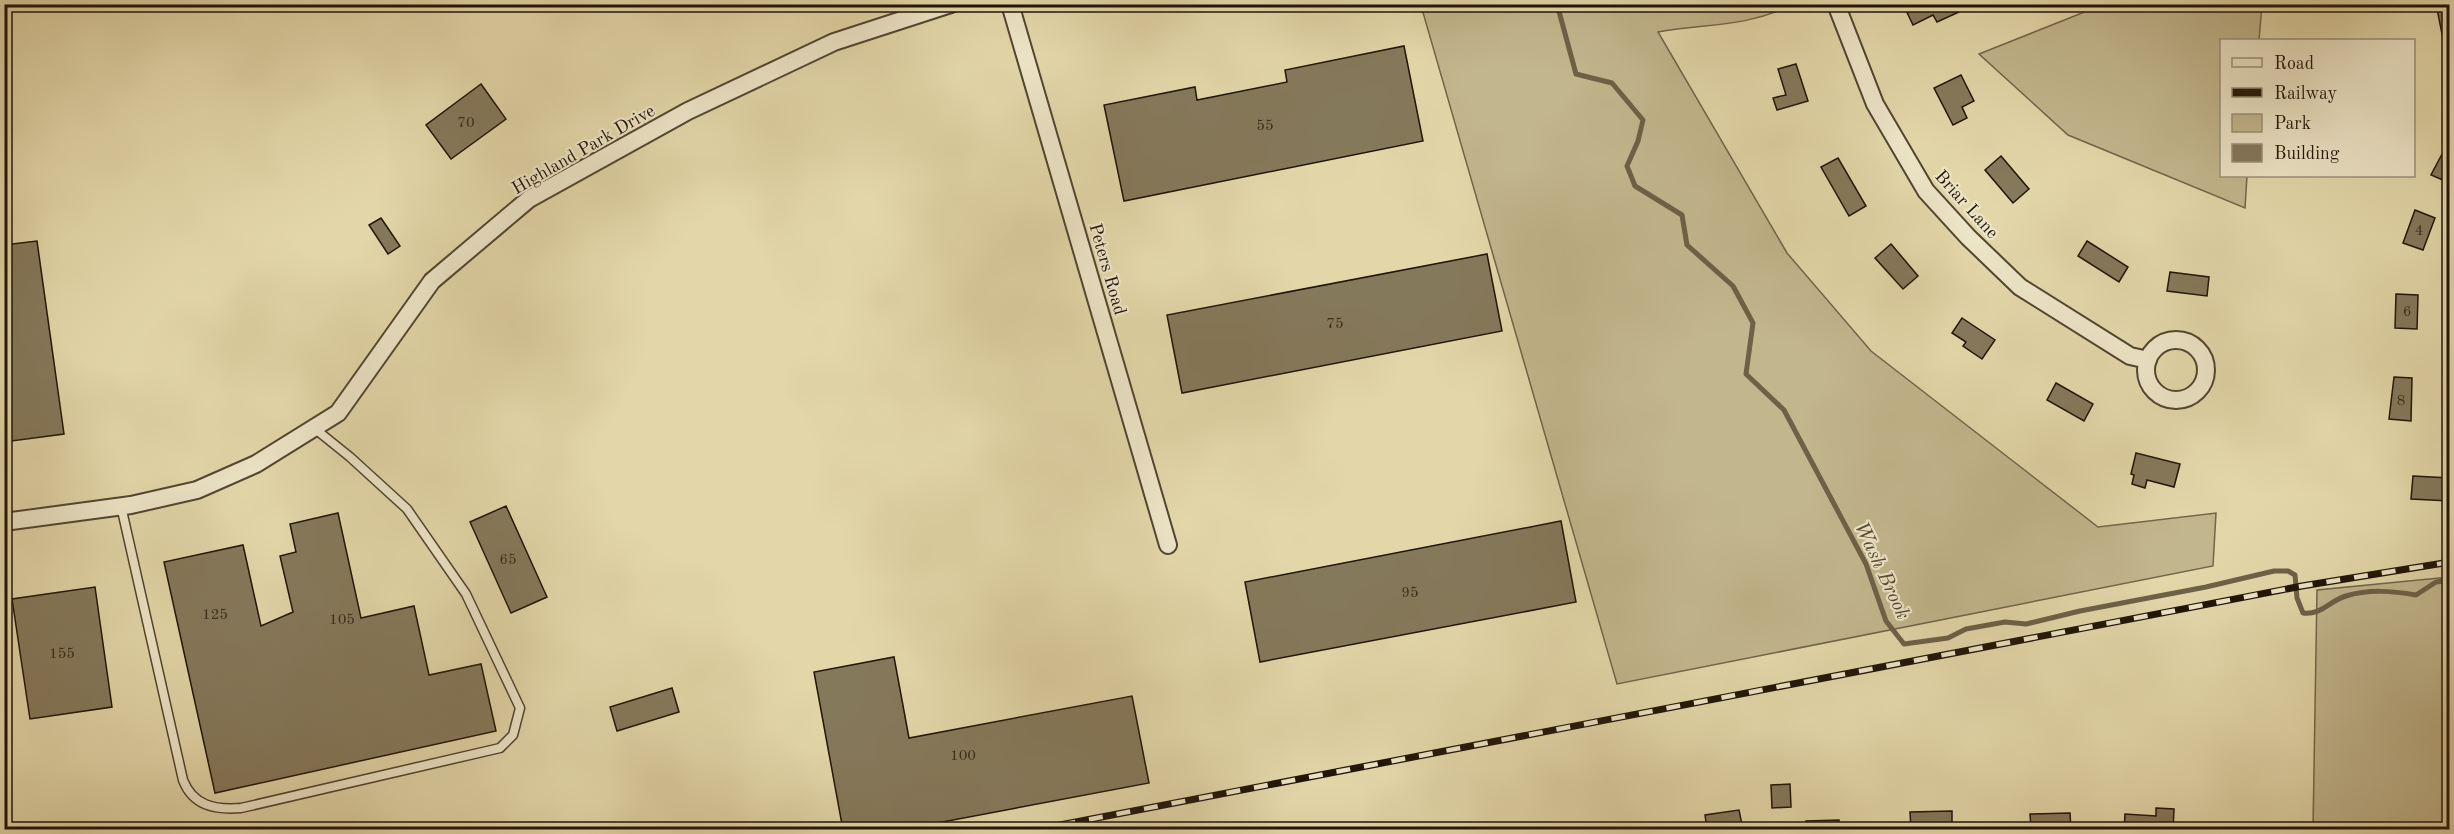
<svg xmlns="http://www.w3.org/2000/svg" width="2454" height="834" viewBox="0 0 2454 834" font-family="'Old Standard TT',serif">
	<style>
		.green { fill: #c2b68d; stroke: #71654a; stroke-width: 1.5 }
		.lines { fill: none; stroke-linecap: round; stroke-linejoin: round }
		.stream { stroke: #6d6147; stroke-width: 5 }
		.building { fill: #85795b; stroke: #201407; stroke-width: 1.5 }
		.service-casing { stroke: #514530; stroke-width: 11 }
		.minor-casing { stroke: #514530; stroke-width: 20 }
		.service { stroke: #ede5c7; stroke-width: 8 }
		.minor { stroke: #ede5c7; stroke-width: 16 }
		.rail-casing { stroke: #201407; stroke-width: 7 }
		.rail { stroke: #ede5c7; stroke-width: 4.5; stroke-dasharray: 14; stroke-linecap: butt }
		.labels { text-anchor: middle; stroke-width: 4.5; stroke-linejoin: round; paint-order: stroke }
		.number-label { font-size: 15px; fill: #392d1c }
		.street-label { font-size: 18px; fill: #201407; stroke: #ede5c7 }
		.water-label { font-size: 20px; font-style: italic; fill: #544832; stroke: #ede5c7 }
	</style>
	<rect width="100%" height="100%" fill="#e3d7a9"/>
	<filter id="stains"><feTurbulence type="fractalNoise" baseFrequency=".00333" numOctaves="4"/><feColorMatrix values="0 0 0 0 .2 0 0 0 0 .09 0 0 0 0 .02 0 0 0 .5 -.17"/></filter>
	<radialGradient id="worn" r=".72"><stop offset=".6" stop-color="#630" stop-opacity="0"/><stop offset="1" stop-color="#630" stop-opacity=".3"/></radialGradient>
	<g class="green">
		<path d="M1419 5H1792C1744 28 1707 23 1658 32L1787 253 1871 351 2098 527 2216 513 2213 566 1617 684 1422 9Z"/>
		<path d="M2102 5H2262L2259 40H2222V176H2247L2245 208 2068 135 1979 54Z"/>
		<path d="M2449 577V829H2313L2317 590Z"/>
	</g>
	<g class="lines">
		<path class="stream" d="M1557 4 1576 74 1612 83 1643 120 1638 141 1627 166 1635 186 1682 215 1687 245 1733 286 1753 323 1746 374 1784 410 1866 564 1886 621 1904 644 1948 638 1966 629 2005 622 2026 624 2080 611 2206 587 2274 571H2288L2295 575 2297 598 2303 613C2322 615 2329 601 2346 596 2369 589 2392 591 2416 595L2436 582 2450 580"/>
	</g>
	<g class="building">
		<path d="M1903 4H1959L1961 11 1937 22 1933 15 1913 25Z"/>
		<path d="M2436 4H2450V38L2443 39Z"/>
		<path d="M1404 46 1423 141 1124 201 1104 105 1195 87 1197 100 1287 82 1285 70Z"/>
		<path d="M1796 64 1808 101 1777 110 1773 98 1786 95 1778 69Z"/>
		<path d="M1961 75 1974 101 1962 107 1967 118 1953 125 1934 88Z"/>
		<path d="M481 84 506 119 451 159 426 125Z"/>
		<path d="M2450 139V183L2431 175Z"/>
		<path d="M2001 156 2029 189 2013 203 1985 170Z"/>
		<path d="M1838 158 1866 206 1849 216 1821 167Z"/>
		<path d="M2415 210 2435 218 2423 250 2403 243Z"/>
		<path d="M381 218 400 246 388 254 369 225Z"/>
		<path d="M37 241 64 434 4 442V245Z"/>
		<path d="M2087 241 2128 267 2119 282 2078 256Z"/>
		<path d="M1891 244 1918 276 1903 289 1875 258Z"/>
		<path d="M1487 254 1502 331 1182 393 1167 315Z"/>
		<path d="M2170 272 2209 277 2207 296 2167 291Z"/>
		<path d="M2396 294 2418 295 2417 329 2395 328Z"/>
		<path d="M1962 318 1995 340 1982 359 1963 346 1966 342 1952 333Z"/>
		<path d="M2394 377 2412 378 2411 421 2389 419Z"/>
		<path d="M2056 383 2093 404 2084 421 2047 400Z"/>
		<path d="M2136 453 2180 464 2174 487 2147 480 2145 488 2132 484 2134 475 2131 474Z"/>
		<path d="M2413 476 2450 478V501L2411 499Z"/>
		<path d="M506 506 547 597 511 613 470 522Z"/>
		<path d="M338 513 361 618 414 606 429 675 481 664 496 731 215 793 164 562 243 545 261 626 293 612 280 556 296 552 290 524Z"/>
		<path d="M1561 521 1576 602 1260 662 1245 582Z"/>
		<path d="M95 587 112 707 30 719 12 599Z"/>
		<path d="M894 657 909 738 1132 696 1149 783 900 830H843L814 672Z"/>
		<path d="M672 688 679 712 617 731 610 707Z"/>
		<path d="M1790 784 1791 807 1772 808 1771 785Z"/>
		<path d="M2156 808 2174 809 2173 830H2124L2125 814 2156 816Z"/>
		<path d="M1739 810 1743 830H1707L1705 815Z"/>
		<path d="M1952 811V830H1911L1910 812Z"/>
		<path d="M2070 813 2071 830H2031L2030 814Z"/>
		<path d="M1839 820V830H1806V821Z"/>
	</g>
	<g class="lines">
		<g class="service-casing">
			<path id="service" d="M121 506 183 780C193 806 215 810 241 808L500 748 513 735 520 708 466 594 407 509 350 457 314 428"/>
		</g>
		<g class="minor-casing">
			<g id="minor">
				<path d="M1010 4 1168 545"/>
				<path d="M1836 4 1875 104 1926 191 1968 237 2020 287 2130 356 2148 360"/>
				<circle cx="2176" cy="370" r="30"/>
				<path d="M4 522 131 505 197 490 256 464 338 413 432 281 529 199 688 111 834 42 951 4"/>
			</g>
		</g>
		<use href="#service" class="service"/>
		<use href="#minor" class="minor"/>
		<g class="rail-casing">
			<path id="rail" d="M1034 830 2302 586 2450 562"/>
		</g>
		<use href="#rail" class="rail"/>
	</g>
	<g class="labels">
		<g class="number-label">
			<text x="466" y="127">70</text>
			<text x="1265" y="130">55</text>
			<text x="2419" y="235">4</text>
			<text x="2407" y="316">6</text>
			<text x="1335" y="328">75</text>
			<text x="2401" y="405">8</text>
			<text x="508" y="564">65</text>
			<text x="1410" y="597">95</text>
			<text x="215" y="619">125</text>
			<text x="342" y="624">105</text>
			<text x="62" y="658">155</text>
			<text x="963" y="760">100</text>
		</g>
		<g class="street-label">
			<text transform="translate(583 149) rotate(-30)" y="6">Highland Park Drive</text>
			<text transform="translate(1967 204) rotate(48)" y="6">Briar Lane</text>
			<text transform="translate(1108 269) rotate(74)" y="6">Peters Road</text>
		</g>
		<g class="water-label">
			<text transform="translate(1883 570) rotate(65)" y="7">Wash Brook</text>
		</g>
	</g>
	<rect width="2454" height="834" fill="none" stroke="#e3d7a9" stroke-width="24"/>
	<rect x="6" y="6" width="2442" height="822" fill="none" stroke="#201407" stroke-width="3"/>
	<rect x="12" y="12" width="2430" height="810" fill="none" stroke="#201407" stroke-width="1.5"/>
	<rect x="2220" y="39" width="195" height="138" fill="#ede5c7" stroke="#9b917a" stroke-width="1.5"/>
	<rect x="2232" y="58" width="30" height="9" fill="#ede5c7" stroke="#9b917a" stroke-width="1.5"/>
	<text x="2274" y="69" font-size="18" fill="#201407">Road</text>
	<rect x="2232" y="88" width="30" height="9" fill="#201407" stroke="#9b917a" stroke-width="1.5"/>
	<text x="2274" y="99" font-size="18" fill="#201407">Railway</text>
	<rect x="2232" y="114" width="30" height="18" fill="#c2b68d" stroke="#9b917a" stroke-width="1.5"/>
	<text x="2274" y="129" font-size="18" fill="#201407">Park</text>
	<rect x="2232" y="144" width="30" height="18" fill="#85795b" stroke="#9b917a" stroke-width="1.5"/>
	<text x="2274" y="159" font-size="18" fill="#201407">Building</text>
	<rect width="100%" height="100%" filter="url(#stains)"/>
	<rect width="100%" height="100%" fill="url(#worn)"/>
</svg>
